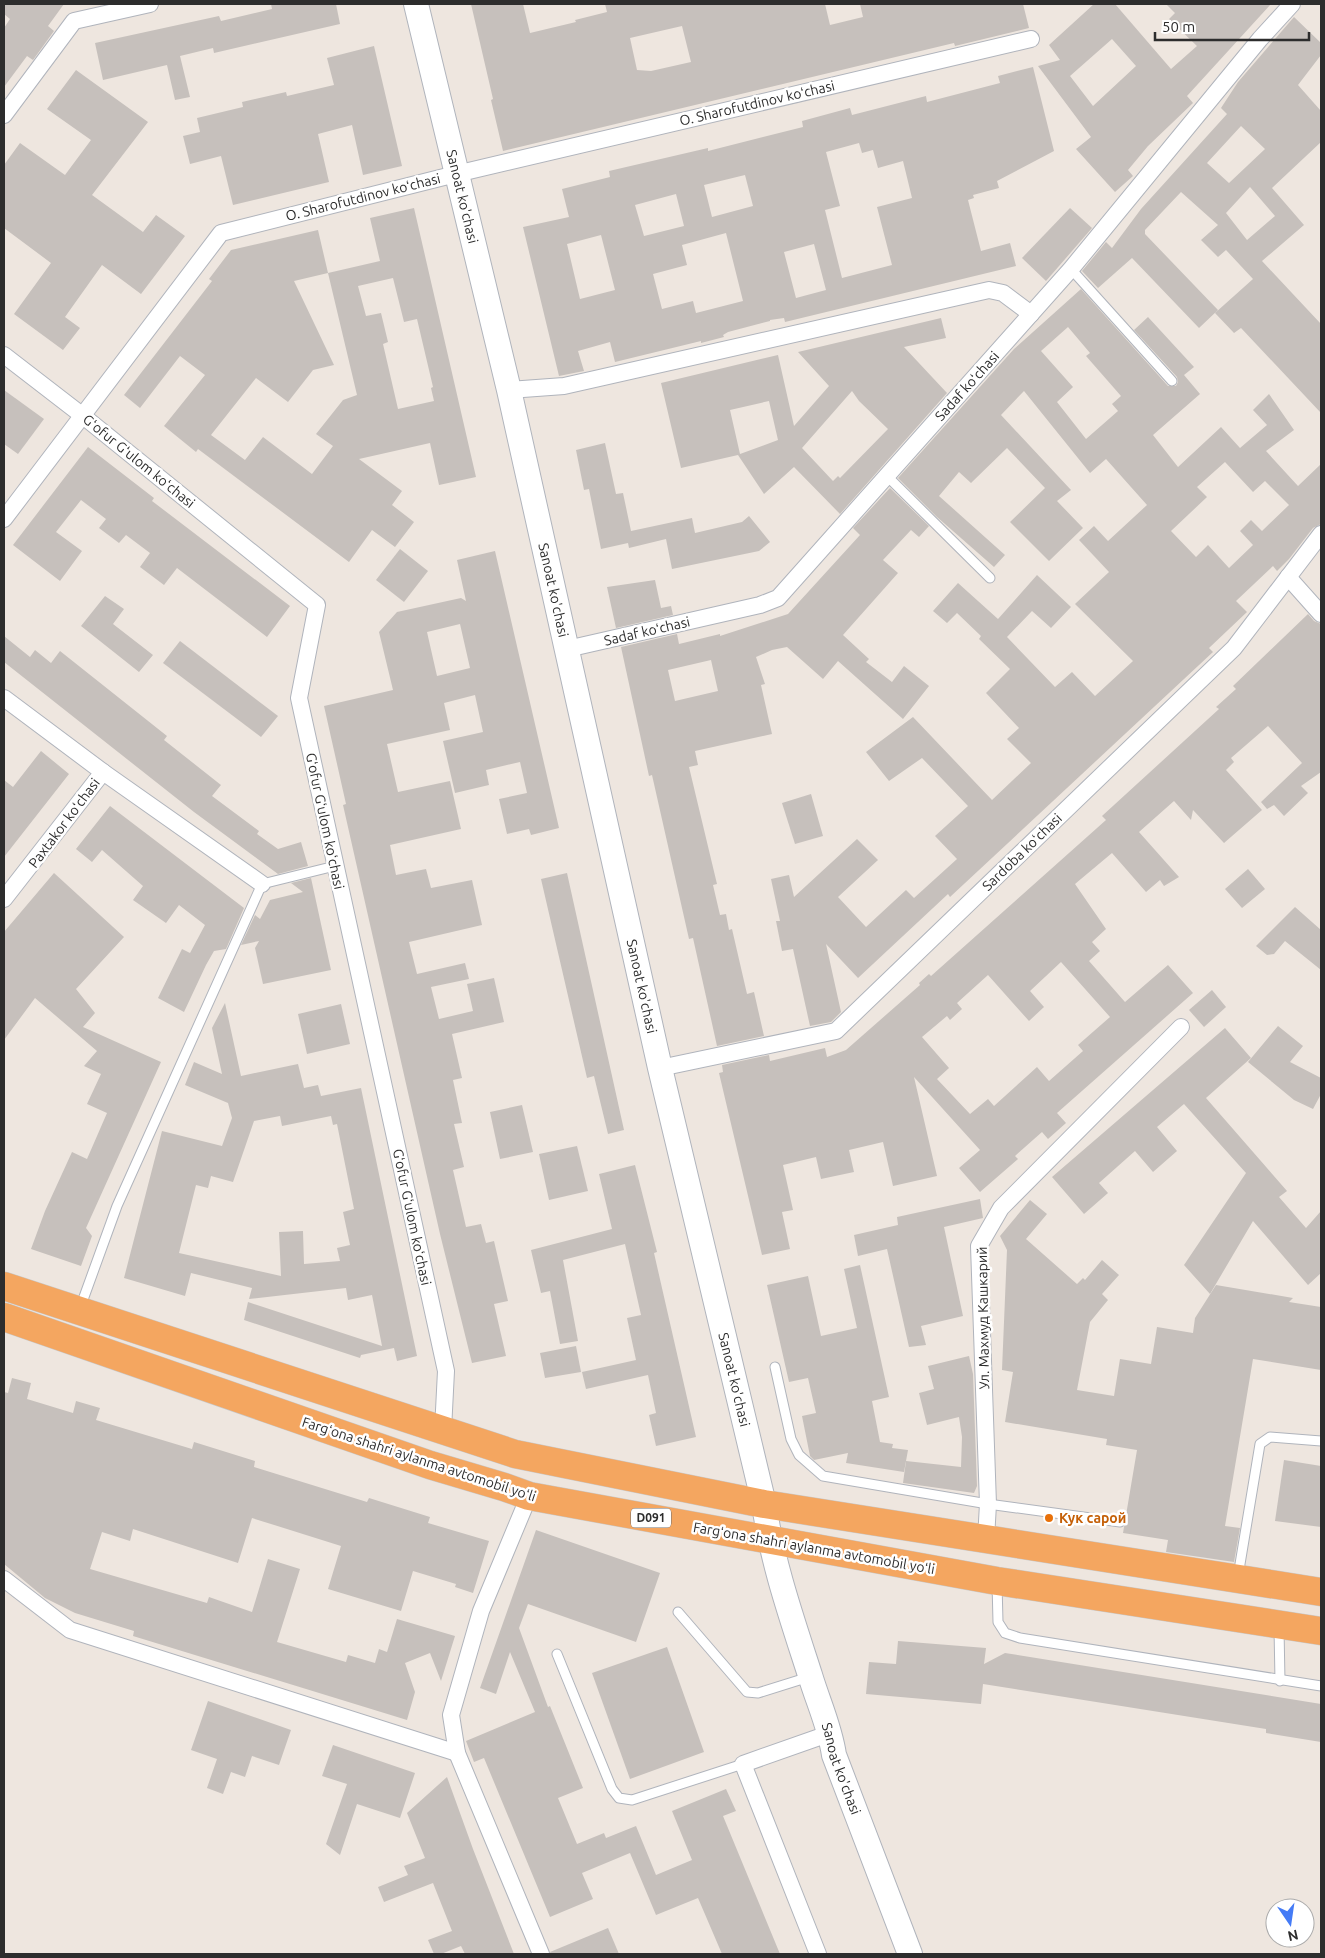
<svg xmlns="http://www.w3.org/2000/svg" width="1325" height="1958" viewBox="0 0 1325 1958" font-family="Ubuntu,sans-serif">
	<style>
		.building { fill: #c6c0bc; fill-rule: evenodd }
		.lines { fill: none; stroke-linecap: round; stroke-linejoin: round }
		.service-casing { stroke: #b0b4bc; stroke-width: 11 }
		.minor-casing { stroke: #b0b4bc; stroke-width: 18 }
		.secondary-casing { stroke: #b0b4bc; stroke-width: 26 }
		.trunk-casing { stroke: #c8c8c8; stroke-width: 29 }
		.service { stroke: #fff; stroke-width: 9 }
		.minor { stroke: #fff; stroke-width: 16 }
		.secondary { stroke: #fff; stroke-width: 24 }
		.trunk { stroke: #f4a660; stroke-width: 28 }
		.food-dot { fill: #e8710a; stroke: #fff; stroke-width: 2 }
		.labels { text-anchor: middle; stroke-width: 5; stroke-linejoin: round; paint-order: stroke }
		.shield { fill: #fff; stroke: #6c6c6c; stroke-width: 1 }
		.shield-label { font-size: 12px; font-weight: bold; fill: #2d2d2d }
		.street-label { font-size: 14px; fill: #2d2d2d; stroke: #fff }
		.food-label { font-size: 14px; font-weight: bold; fill: #c56008; stroke: #fff; text-anchor: start }
	</style>
	<rect width="100%" height="100%" fill="#eee6df"/>
	<g class="building">
		<path d="M4 4H64L48 26 54 31 33 60 27 56 4 87V28L10 19 4 14Z"/>
		<path d="M271 4H336L340 24 214 53 213 48 180 56 190 97 175 100 167 65 103 80 95 43 219 16 221 21 272 9Z"/>
		<path d="M471 4H523L530 33 576 22 575 20 607 12 605 4H825L830 25 863 17 860 4H1023L1029 28 955 46 954 43 503 151 491 100 493 99ZM682 26 691 62 651 71 637 70 630 38Z"/>
		<path d="M1094 4H1115L1171 69 1197 46 1169 19 1175 13 1166 4H1271L1187 96 1193 103 1148 146 1128 170 1133 176 1115 192 1076 149 1091 137 1038 66 1060 60 1049 45ZM1112 39 1136 66 1093 106 1070 76Z"/>
		<path d="M1294 17 1321 43V55L1298 85 1321 111V142L1272 188 1304 225 1262 261 1321 324V413L1241 328 1234 333 1215 313 1253 279 1226 250 1218 257 1201 240 1218 225 1181 192 1145 230V234L1218 310 1199 328 1132 258 1098 288 1082 271 1106 242 1112 248 1141 209 1227 114 1221 108 1238 82ZM1241 126 1265 149 1229 183 1207 163ZM1250 187 1275 216 1247 240 1226 213Z"/>
		<path d="M374 46 402 166 363 175 352 125 318 134 329 182 233 205 221 156 190 164 183 136 200 132 197 118 243 107 242 102 286 92 287 96 334 85 327 58Z"/>
		<path d="M1033 67 1054 151 997 181 999 188 973 195 974 198 968 200 981 251 1010 243 1016 266 785 322 784 318 770 320V321L728 332 723 335 724 337 701 343V341L615 362 610 342 578 351 584 371 559 376 523 227 569 217 562 189 610 177 609 171 708 148V151L803 127 802 121 850 108 852 115 926 96 927 102 1000 83 998 76ZM859 143 862 153 873 150 878 168 903 161 912 198 877 207 892 265 842 278 825 210 840 206 826 152ZM745 175 753 206 712 217 704 185ZM676 194 684 226 644 236 635 205ZM726 233 743 301 696 313 693 301 662 309 653 274 687 265 682 245ZM601 235 615 290 580 299 567 244ZM814 244 826 290 796 298 784 252Z"/>
		<path d="M76 70 148 122 92 195 143 232 156 215 185 236 141 294 102 265 65 317 80 328 63 350 14 314 51 263 4 228V165L20 143 65 175 91 140 47 109Z"/>
		<path d="M414 208 476 477 439 485 430 443 359 459 402 491 392 505 414 522 395 547 372 530 349 562 198 449 196 452 164 426 205 375 180 356 140 408 124 395 212 281 209 279 231 250 318 230 328 273 380 261 370 218ZM328 273 357 395 343 400 316 434 333 446 312 474 263 437 245 460 211 435 256 378 288 402 313 370 334 365 294 281ZM393 278 404 322 417 319 433 387 431 388 434 401 398 409 383 344 388 342 381 313 366 316 358 286Z"/>
		<path d="M1070 208 1092 228 1046 281 1022 258Z"/>
		<path d="M1081 289 1168 386H1176L1178 382 1177 377 1134 330 1148 317 1194 367 1184 375 1200 394 1153 435 1178 467 1221 427 1240 448 1267 425 1253 410 1269 394 1294 430 1266 451 1298 486 1321 464V524L1313 528 1289 559 1277 571 1273 566 1236 601 1247 612 1209 648 1213 652 950 897 948 894 858 978 826 944 841 1012 831 1022 810 1026 793 949 782 951 776 921H780L771 879 789 875 794 897 857 839 878 860 838 897 866 927 906 890 914 898 957 859 935 836 968 806 922 758 889 781 866 752 913 717 992 800 1031 763 1007 739 1019 728 986 693 1010 669 979 639 981 636 957 613 947 623 933 611 958 583 998 619 1037 575 1071 607 1051 628 1032 611 1007 637 1055 687 1072 672 1095 696 1133 661 1075 604 1109 572 1079 540 1094 526 1108 541 1147 505 1106 459 1090 473 1024 391 1001 415 1071 490 1057 501 1083 528 1049 561 1010 522 1045 488 1007 448 971 483 959 472 939 496 1005 555 994 567 937 517 898 478 1014 349ZM1068 327 1090 353 1086 356 1121 396 1112 404 1118 411 1086 439 1057 402 1073 387 1041 351ZM1225 462 1253 492 1265 481 1289 505 1262 531 1251 520 1240 531 1253 545 1229 568 1208 545 1196 557 1171 531 1207 497 1197 487Z"/>
		<path d="M941 318 946 338 904 347 947 393 840 514 794 467 764 494 738 455 681 468 661 383 778 355 794 426 829 386 798 352ZM852 391 859 401 888 429 840 478 838 476 833 481 802 448ZM769 401 778 440 740 454 730 410Z"/>
		<path d="M4 390 44 419 18 454 4 444Z"/>
		<path d="M605 443 616 494 623 493 631 531 692 518 695 533 742 522 749 516 770 542 759 551 672 569 666 539 629 548 628 543 601 549 589 489 584 490 576 450Z"/>
		<path d="M88 447 154 498 152 501 290 606 267 637 177 568 164 585 140 567 150 553 126 535 119 543 99 528 106 519 81 500 56 532 82 551 60 581 13 545Z"/>
		<path d="M890 488 929 526 919 537 911 530 883 560 898 573 843 635 869 659 866 662 892 682 904 666 929 686 903 719 838 661 823 679 787 647 772 650 756 657 765 684 761 685 772 734 695 751 698 765 689 767 717 884 713 885 720 915 726 914 729 930 732 929 747 994 754 992 764 1036 717 1046 693 938 689 939 652 775 649 776 621 647 677 634 679 644 720 634V636L788 614 860 535 853 528ZM711 660 718 691 675 701 668 670Z"/>
		<path d="M400 549 428 571 404 602 376 580Z"/>
		<path d="M495 551 559 828 531 835 529 829 507 834 499 799 527 793 520 762 486 770 489 785 455 793 443 741 483 732 475 695 444 703 450 730 387 744 398 792 450 781 461 829 390 845 396 875 426 869 431 888 472 880 482 925 409 942 417 974 465 963 469 979 431 987 439 1019 473 1011 467 984 494 978 504 1022 452 1034 462 1078 453 1080 462 1123 454 1124 464 1167 453 1170 466 1227 481 1224 486 1243 494 1241 508 1301 494 1304 506 1356 472 1363 440 1234 343 805 346 804 324 706 393 690 379 632 397 612 461 598 466 601 457 560ZM460 624 470 668 437 676 427 632Z"/>
		<path d="M655 580 661 608 671 606 673 615 616 628 607 587Z"/>
		<path d="M105 596 124 609 113 624 153 655 139 672 81 626Z"/>
		<path d="M1308 614 1314 621 1321 624V772L1301 786 1308 793 1284 816 1274 805 1267 809 1261 802 1302 763 1268 726 1231 758 1234 762 1226 770 1262 810 1224 843 1193 810 1191 820 1174 801 1139 832 1179 877 1164 886 1160 880 1146 892 1112 853 1075 884 1106 929 1092 942 1100 951 1089 961 1125 1002 1168 965 1193 993 1057 1113 1066 1123 1048 1139 1042 1132 1015 1156 1018 1159 980 1192 959 1168 980 1150 914 1077 937 1176 893 1186 883 1142 849 1150 854 1172 821 1179 816 1157 783 1165 793 1210 782 1212 790 1249 762 1255 719 1073 723 1072 722 1065 769 1055 770 1061 825 1048 827 1057 846 1050 920 985 919 983 929 974 931 976 1106 820 1102 816 1219 709 1216 707 1236 689 1233 686ZM1061 962 1110 1017 1078 1045 1083 1051 1049 1081 1037 1067 994 1106 988 1099 970 1114 937 1079 949 1068 922 1037 947 1016 950 1020 962 1009 957 1003 988 975 1029 1021 1044 1007 1030 991Z"/>
		<path d="M4 636 30 657 35 650 51 663 60 651 167 736 164 740 221 785 212 796 259 831 257 834 278 849 301 842 308 866 278 874 194 812 4 662Z"/>
		<path d="M180 641 278 716 261 737 163 663Z"/>
		<path d="M41 751 69 774 4 857V780L13 787Z"/>
		<path d="M811 794 823 836 795 844 782 803Z"/>
		<path d="M110 806 244 908 226 949 214 951 206 965 184 1012 158 998 182 949 190 953 205 925 179 905 166 923 133 900 143 886 102 850 92 862 76 849Z"/>
		<path d="M1248 869 1265 889 1242 908 1225 889Z"/>
		<path d="M54 873 124 937 76 989 95 1013 83 1027 161 1062 86 1228 92 1236 81 1266 31 1249 45 1211 72 1152 87 1159 107 1113 87 1104 101 1074 84 1066 97 1051 35 998 4 1040V932Z"/>
		<path d="M567 873 624 1130 608 1134 594 1076 587 1078 541 879Z"/>
		<path d="M311 878 331 970 263 984 255 948 259 941 241 945 255 915 260 919 270 900 303 892 291 883Z"/>
		<path d="M1295 907 1321 930V970L1285 941 1274 954 1267 955 1256 946Z"/>
		<path d="M1212 990 1226 1007 1204 1027 1189 1010Z"/>
		<path d="M225 1003 241 1076 298 1064 304 1088 318 1085 321 1096 361 1088 417 1356 397 1361 394 1348 361 1355 360 1358 244 1320 248 1302 382 1346 372 1295 348 1300 346 1288 249 1299 252 1288 191 1273 185 1296 124 1278 162 1131 222 1146 232 1118 228 1103 185 1085 194 1062 222 1074 212 1028ZM280 1116 282 1126 331 1116 333 1125 337 1124 354 1209 343 1212 350 1245 337 1248 340 1261 304 1264 303 1231 279 1232 281 1276 179 1253 196 1185 208 1188 211 1176 233 1182 254 1121Z"/>
		<path d="M341 1004 350 1044 307 1054 298 1014Z"/>
		<path d="M1278 1026 1303 1046 1290 1062 1321 1078V1094L1313 1109 1294 1100 1248 1062Z"/>
		<path d="M1225 1028 1251 1058 1206 1098 1287 1191 1279 1197 1306 1228 1321 1211V1273L1308 1285 1253 1221 1210 1294 1184 1265 1246 1173 1184 1104 1157 1127 1177 1151 1153 1172 1135 1151 1099 1183 1108 1193 1084 1214 1052 1177Z"/>
		<path d="M522 1105 533 1152 500 1159 490 1112Z"/>
		<path d="M577 1146 588 1191 549 1200 539 1154Z"/>
		<path d="M635 1165 657 1252 654 1253 696 1437 656 1446 649 1415 656 1413 648 1375 586 1389 582 1372 636 1360 627 1318 641 1315 625 1244 563 1260 578 1341 560 1344 550 1291 541 1293 531 1250 612 1229 599 1174Z"/>
		<path d="M980 1199 983 1218 944 1227 963 1316 921 1326 926 1345 909 1347 887 1249 858 1256 854 1235 898 1225 897 1217Z"/>
		<path d="M1030 1200 1047 1214 1026 1239 1077 1284 1083 1278 1085 1280 1102 1260 1119 1275 1102 1294 1108 1300 1090 1322 1077 1390 1114 1396 1120 1359 1151 1364 1157 1327 1193 1333 1195 1318 1216 1285 1293 1298 1289 1302 1321 1307V1370L1253 1359 1225 1526 1240 1528 1234 1562 1166 1552 1168 1540 1123 1533 1137 1450 1106 1445 1107 1439 1005 1422 1013 1372 1002 1370 1007 1250 1000 1236Z"/>
		<path d="M860 1265 889 1397 872 1401 880 1442 893 1444 892 1448 908 1450 904 1472 846 1463 848 1453 814 1460 810 1456 802 1416 816 1413 808 1378 789 1382 767 1285 808 1276 821 1336 857 1328 844 1269Z"/>
		<path d="M576 1346 581 1372 545 1378 540 1353Z"/>
		<path d="M969 1356 973 1374 977 1486 974 1493 903 1483 906 1461 961 1467 962 1437 959 1417 927 1425 919 1393 934 1389 928 1366Z"/>
		<path d="M12 1378 31 1383 27 1399 73 1413 76 1401 100 1408 96 1420 192 1449 194 1442 255 1461 254 1467 367 1502 369 1498 430 1517 428 1523 489 1541 473 1593 455 1587 456 1584 413 1571 401 1611 328 1589 341 1546 252 1518 238 1563 133 1529 130 1541 102 1532 90 1569 207 1603 209 1597 252 1612 268 1559 300 1569 277 1642 346 1662 348 1655 375 1663 379 1649 387 1652 397 1619 455 1636 441 1681 430 1653 405 1663 415 1692 407 1720 133 1636 134 1631 75 1613 45 1598 4 1564V1392L8 1393Z"/>
		<path d="M1284 1460 1321 1466V1527L1275 1521Z"/>
		<path d="M536 1530 660 1573 636 1642 528 1604 519 1628 548 1707 550 1706 583 1788 558 1798 577 1844 604 1833 606 1838 636 1826 656 1875 692 1860 672 1811 726 1789 736 1811 723 1816 780 1954H722L698 1898 656 1915 630 1853 582 1873 593 1899 550 1917 484 1758 474 1762 466 1741 535 1712 510 1652 496 1694 480 1688Z"/>
		<path d="M898 1641 986 1648 984 1664 1005 1653 1321 1704V1742L1266 1733V1729L983 1684 981 1704 866 1694 869 1662 896 1664Z"/>
		<path d="M667 1647 704 1752 630 1779 592 1673Z"/>
		<path d="M208 1701 291 1730 279 1765 252 1756 245 1777 231 1772 223 1794 207 1788 217 1759 191 1750Z"/>
		<path d="M333 1745 415 1773 400 1818 357 1804 340 1855 326 1844 347 1784 322 1776Z"/>
		<path d="M447 1777 473 1849 514 1954H465L461 1946 441 1954H434L428 1940 452 1931 433 1883 384 1902 378 1887 408 1875 404 1866 425 1858 407 1813Z"/>
		<path d="M608 1928 619 1954H551L550 1952Z"/>
	</g>
	<g class="lines">
		<g class="service-casing">
			<g id="service">
				<path d="M1071 269 1172 381"/>
				<path d="M887 476 990 578"/>
				<path d="M80 1308 117 1206 262 884 335 866"/>
				<path d="M775 1367 791 1439 799 1455 823 1476 988 1504 1120 1522"/>
				<path d="M1238 1576 1260 1444 1270 1437 1321 1441"/>
				<path d="M997 1583 998 1622 1005 1633 1020 1638 1321 1686"/>
				<path d="M678 1612 747 1692 758 1693 809 1677"/>
				<path d="M1279 1628 1280 1681"/>
				<path d="M557 1654 612 1789 619 1798 632 1800 743 1764"/>
			</g>
		</g>
		<g class="minor-casing">
			<g id="minor">
				<path d="M4 115 74 21 150 4"/>
				<path d="M4 355 83 416 317 605 299 698 446 1371 443 1430"/>
				<path d="M509 390 564 386 989 290 1003 293 1031 314"/>
				<path d="M4 519 221 233 456 174 1031 39"/>
				<path d="M1288 577 1321 614"/>
				<path d="M567 649 760 605 778 598 1071 269 1260 39 1292 4"/>
				<path d="M4 698 103 772 4 899"/>
				<path d="M103 772 262 884"/>
				<path d="M660 1068 836 1031 1234 648 1321 534"/>
				<path d="M529 1496 481 1611 451 1715 457 1753 541 1954"/>
				<path d="M986 1539 988 1504 979 1246 1001 1208 1181 1027"/>
				<path d="M4 1579 70 1630 457 1753"/>
				<path d="M818 1954 743 1764 831 1733"/>
			</g>
		</g>
		<g class="secondary-casing">
			<g id="secondary">
				<path id="s1" d="M416 4 509 390 660 1068 764 1504C772 1562 792 1619 810 1675 818 1702 830 1727 834 1755L910 1954"/>
			</g>
		</g>
		<g class="trunk-casing">
			<g id="trunk">
				<path d="M4 1286 515 1454 764 1504 1321 1592"/>
				<path d="M4 1317 430 1465 504 1487 529 1496 997 1581 1321 1631"/>
			</g>
		</g>
		<use href="#service" class="service"/>
		<use href="#minor" class="minor"/>
		<use href="#secondary" class="secondary"/>
		<use href="#trunk" class="trunk"/>
	</g>
	<circle class="food-dot" cx="1049" cy="1518" r="5"/>
	<g class="labels">
		<rect class="shield" x="631" y="1508.5" width="40" height="19" rx="4"/>
		<g class="shield-label">
			<text x="651" y="1522">D091</text>
		</g>
		<g class="street-label">
			<text transform="translate(757 103) rotate(-13)" y="5">O. Sharofutdinov koʻchasi</text>
			<text dy="5" stroke="none"><textPath href="#s1" startOffset="198">Sanoat ko'chasi</textPath></text>
			<text transform="translate(363 197) rotate(-14)" y="5">O. Sharofutdinov koʻchasi</text>
			<text transform="translate(967 386) rotate(-48)" y="5">Sadaf koʻchasi</text>
			<text transform="translate(139 461) rotate(39)" y="5">Gʻofur Gʻulom koʻchasi</text>
			<text dy="5" stroke="none"><textPath href="#s1" startOffset="602">Sanoat ko'chasi</textPath></text>
			<text transform="translate(647 631) rotate(-13)" y="5">Sadaf koʻchasi</text>
			<text transform="translate(325 821) rotate(78)" y="5">Gʻofur Gʻulom koʻchasi</text>
			<text transform="translate(64 823) rotate(-53)" y="5">Paxtakor koʻchasi</text>
			<text transform="translate(1022 852) rotate(-44)" y="5">Sardoba koʻchasi</text>
			<text dy="5" stroke="none"><textPath href="#s1" startOffset="1008">Sanoat ko'chasi</textPath></text>
			<text transform="translate(412 1217) rotate(78)" y="5">Gʻofur Gʻulom koʻchasi</text>
			<text transform="translate(983 1318) rotate(-91)" y="5">Ул. Махмуд Кашкарий</text>
			<text dy="5" stroke="none"><textPath href="#s1" startOffset="1412">Sanoat ko'chasi</textPath></text>
			<text transform="translate(419 1459) rotate(18)" y="5">Fargʻona shahri aylanma avtomobil yoʻli</text>
			<text transform="translate(814 1548) rotate(10)" y="5">Fargʻona shahri aylanma avtomobil yoʻli</text>
			<text dy="5" stroke="none"><textPath href="#s1" startOffset="1816">Sanoat ko'chasi</textPath></text>
		</g>
		<g class="food-label">
			<text x="1059" y="1523">Кук сарой</text>
		</g>
	</g>
	<rect width="1325" height="1958" fill="none" stroke="#2d2d2d" stroke-width="10"/>
	<g transform="translate(1290 1923) rotate(167)"><circle r="24" fill="#ffffff" stroke="#ababab"/>
	<path d="M0-4L9 19L0 12L-9 19Z" fill="#447bf6"/>
	<text y="-8" font-size="14" font-weight="bold" text-anchor="middle" fill="#2d2d2d">N</text>
	</g>
	<path d="M1155 32v8h154v-8" fill="none" stroke="#2d2d2d" stroke-width="2.5"/>
	<text x="1162" y="32" font-size="15" fill="#2d2d2d" stroke="#ffffff" stroke-width="4" paint-order="stroke">50 m</text>
</svg>
